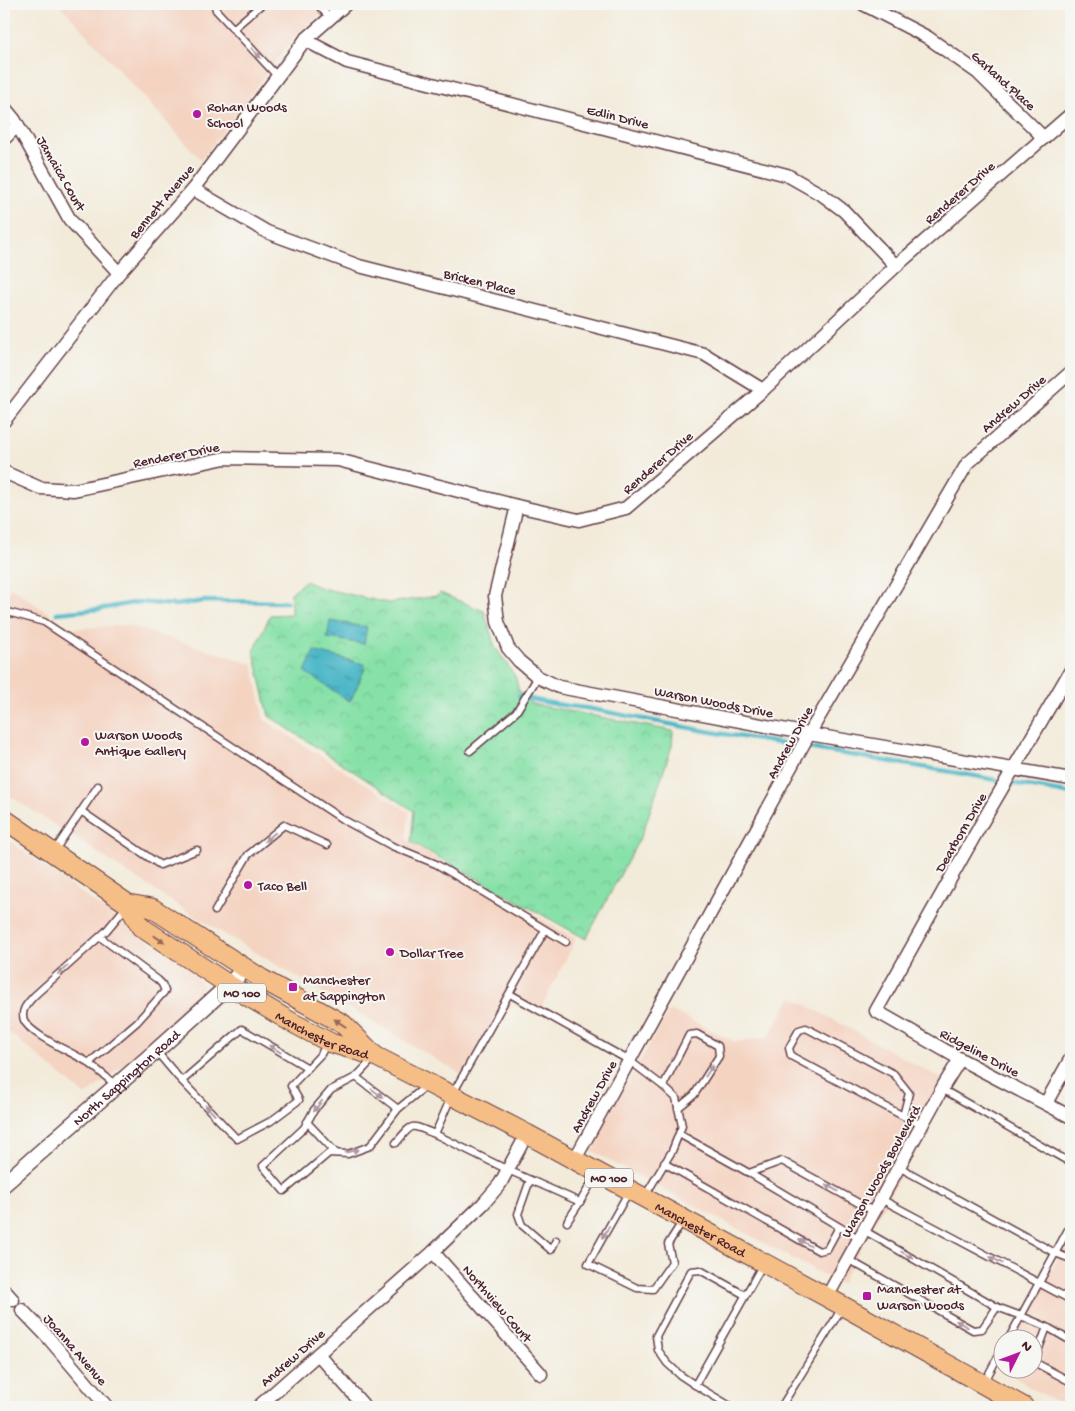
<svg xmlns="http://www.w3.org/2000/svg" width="1075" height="1411" viewBox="0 0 1075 1411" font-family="'Gochi Hand',sans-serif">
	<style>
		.built { fill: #f4d3c1 }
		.park { fill: url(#park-crowns); stroke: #688069 }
		.water { fill: url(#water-ripples); stroke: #4b6b7a }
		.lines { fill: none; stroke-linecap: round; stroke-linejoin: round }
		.stream { stroke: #4cb7c8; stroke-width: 4.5 }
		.service-casing { stroke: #633e45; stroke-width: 9 }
		.minor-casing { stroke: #633e45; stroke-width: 15 }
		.tertiary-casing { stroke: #633e45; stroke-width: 18 }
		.primary-casing { stroke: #633e45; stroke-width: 21 }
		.service { stroke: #fff; stroke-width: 6 }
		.minor { stroke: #fff; stroke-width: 12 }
		.tertiary { stroke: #fff; stroke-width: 15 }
		.primary { stroke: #f6be87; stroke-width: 19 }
		.oneway { fill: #ae9aa0 }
		.oneway2 { fill: #976754 }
		.poi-dot { fill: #b5179e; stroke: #f6f6f2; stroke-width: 2 }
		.labels { text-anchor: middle; stroke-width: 4; stroke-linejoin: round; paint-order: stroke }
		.shield { fill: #f6f6f2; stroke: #7e6067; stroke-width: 1 }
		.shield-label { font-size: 12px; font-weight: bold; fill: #4a1f2b }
		.street-label { font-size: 14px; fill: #4a1f2b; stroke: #f6f6f2 }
		.poi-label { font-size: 14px; fill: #4a1f2b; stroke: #f6f6f2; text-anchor: start }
	</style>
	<defs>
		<pattern id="park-crowns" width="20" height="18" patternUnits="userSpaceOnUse" patternTransform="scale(1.25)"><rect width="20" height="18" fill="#86e1a7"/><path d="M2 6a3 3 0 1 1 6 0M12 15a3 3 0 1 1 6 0" fill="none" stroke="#75c190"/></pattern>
		<pattern id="water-ripples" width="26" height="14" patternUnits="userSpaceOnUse" patternTransform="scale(1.25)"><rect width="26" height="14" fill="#4cb7c8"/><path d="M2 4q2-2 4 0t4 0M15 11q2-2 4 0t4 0" fill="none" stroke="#4194a3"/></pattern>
	</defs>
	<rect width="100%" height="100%" fill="#f6f6f2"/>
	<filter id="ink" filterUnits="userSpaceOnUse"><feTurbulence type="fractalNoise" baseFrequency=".02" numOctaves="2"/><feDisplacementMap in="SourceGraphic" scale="10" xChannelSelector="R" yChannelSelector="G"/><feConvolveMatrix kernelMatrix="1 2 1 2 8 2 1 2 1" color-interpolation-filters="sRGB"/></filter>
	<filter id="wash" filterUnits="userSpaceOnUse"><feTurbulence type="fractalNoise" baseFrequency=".0096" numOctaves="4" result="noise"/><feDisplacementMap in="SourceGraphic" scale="20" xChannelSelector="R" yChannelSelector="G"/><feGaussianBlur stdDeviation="1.12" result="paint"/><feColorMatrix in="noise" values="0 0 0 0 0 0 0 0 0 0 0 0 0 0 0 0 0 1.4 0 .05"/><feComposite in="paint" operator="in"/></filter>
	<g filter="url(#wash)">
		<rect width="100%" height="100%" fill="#f3ebda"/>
		<g class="built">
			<path d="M59 4H332L292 40 201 160Z"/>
			<path d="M11 587 71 629 126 625 253 664 264 720 409 812 406 838 411 844 576 939 537 1016 513 1003 469 1079 191 914 4 792V598Z"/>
			<path d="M4 837 128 927 193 970 202 986V994L198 1002 86 1096 4 1028Z"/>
			<path d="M792 997 951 1084 841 1284 588 1149 670 1010 735 1042 768 1037Z"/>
			<path d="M1071 1234V1407H1066L1026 1385 1004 1369 1032 1368V1338H1015Z"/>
		</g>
		<path class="park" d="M305 581 321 588 388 603 437 596 440 593 484 611 495 647 515 676 519 691 532 704 673 731 672 746 643 832 586 939 411 842 414 811 269 716 254 652 270 615 291 614V593Z"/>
		<g class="water">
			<path d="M330 621 367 627 364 644 327 638Z"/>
			<path d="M314 651 364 664 365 668 351 700 349 701 305 672Z"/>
		</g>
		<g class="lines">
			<g class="stream">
				<path d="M57 613 100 609 138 602 175 605 205 601 287 602"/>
				<path d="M519 696C541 702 563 706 586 708L706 731 964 774 1071 794"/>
			</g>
		</g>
	</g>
	<g filter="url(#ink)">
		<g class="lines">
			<g class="service-casing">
				<g id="service">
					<path d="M216 4 215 6 216 10 278 77"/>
					<path d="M317 4 330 18"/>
					<path d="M233 29 262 4"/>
					<path d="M4 611 44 622 342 819 392 846 436 864 566 942"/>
					<path d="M470 751 516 712 538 677"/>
					<path d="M81 811 160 865 197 850"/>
					<path d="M55 850 98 786"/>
					<path d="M215 911 248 855 284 825 327 845"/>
					<path d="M510 994 630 1061 663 1086 676 1098 682 1126 672 1151 645 1196"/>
					<path d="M157 1052 178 1077 237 1139 271 1121 299 1100 291 1086 321 1054 327 1043"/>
					<path d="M373 1059 356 1077 331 1090 314 1110 304 1128 263 1166 284 1191 329 1153 348 1154 370 1146 398 1109 426 1086"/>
					<path d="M89 1063 137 1022 165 991 162 984 158 980 100 937"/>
					<path d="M356 1077 398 1109"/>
					<path d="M182 1081 242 1029 308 1068"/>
					<path d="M116 1085C107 1078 98 1070 89 1063 74 1053 30 1035 24 1020 20 1010 28 1003 34 996L106 931 126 907"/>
					<path d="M663 1086 689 1035 697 1034 718 1046 719 1056 694 1095 678 1108"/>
					<path d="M942 1089 1071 1163"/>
					<path d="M903 1116 909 1093 894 1074 806 1028 799 1030 789 1048 791 1056 903 1116 922 1125"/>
					<path d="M307 1122 336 1153"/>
					<path d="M435 1134 508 1170 580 1202 597 1174"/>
					<path d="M679 1134 749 1173 860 1239"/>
					<path d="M396 1143C414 1122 409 1124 435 1134L452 1095 545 930"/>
					<path d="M664 1163 819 1251 827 1249 839 1227"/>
					<path d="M899 1167 1055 1253 1071 1259"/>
					<path d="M749 1173 782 1161 875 1212"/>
					<path d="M530 1180 518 1214 522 1225 551 1250 556 1240"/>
					<path d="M628 1193 588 1264 637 1288 653 1289 672 1262 668 1244 682 1222"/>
					<path d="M881 1199 1071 1300"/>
					<path d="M567 1222 580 1202"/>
					<path d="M865 1231 997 1307 1021 1316 1047 1327 1071 1341"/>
					<path d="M849 1260 973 1330 982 1329 997 1307"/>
					<path d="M1047 1327 1034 1362 1071 1382"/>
					<path d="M1009 1338 1071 1224"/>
					<path d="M984 1383 1002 1349"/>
					<path d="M695 1385 680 1375 667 1363 658 1350 656 1336 691 1271 700 1270 745 1295"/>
					<path d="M732 1407 695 1385 763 1264"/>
					<path d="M781 1407 842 1308"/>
				</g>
			</g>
			<g class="minor-casing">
				<g id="minor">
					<path d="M863 4 927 37 977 72 1044 138"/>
					<path d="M305 40 347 62 787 175 824 196 844 211 896 266"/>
					<path d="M4 107 14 119 70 220 119 273"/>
					<path d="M4 139 18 125"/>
					<path d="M193 189 267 232 359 266 704 354 763 390"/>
					<path d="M4 421 119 273 193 189 305 40 346 4"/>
					<path d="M4 472 40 488 74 490 225 458 338 460 517 506 579 520 626 508 763 390 896 266 1071 114"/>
					<path d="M517 506 495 596 498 622 508 648 519 661 538 677 559 687 809 734 1071 779"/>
					<path d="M1071 670 980 826 876 1011 960 1059 1071 1117"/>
					<path d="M1046 1103 1071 1058"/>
					<path d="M575 1159 809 734 967 464 1071 372"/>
					<path d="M433 1252 541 1374"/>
					<path d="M4 1290 13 1300"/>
					<path d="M827 1297 944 1085 960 1059"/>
					<path d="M22 1310 46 1335 107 1407"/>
					<path d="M318 1354 365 1407"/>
					<path d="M258 1407 433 1252 483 1204 500 1184 527 1134"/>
				</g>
			</g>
			<g class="tertiary-casing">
				<g id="tertiary">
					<path id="s1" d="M4 1184 156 1051 229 985 245 968"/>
				</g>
			</g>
			<g class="primary-casing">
				<g id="primary">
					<path d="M4 819 128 904 152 908 262 979 343 1024 374 1055"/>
					<path id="s2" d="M128 904 141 927 229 985 291 1022 331 1043 375 1056 527 1134 843 1306 1024 1407"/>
				</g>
			</g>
			<use href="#service" class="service"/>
			<use href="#minor" class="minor"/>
			<use href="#tertiary" class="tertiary"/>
			<use href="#primary" class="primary"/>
		</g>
		<defs><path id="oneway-solid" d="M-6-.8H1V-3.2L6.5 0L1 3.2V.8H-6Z" transform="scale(1.25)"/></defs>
		<g class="oneway">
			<use href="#oneway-solid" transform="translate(256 53) rotate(47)"/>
			<use href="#oneway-solid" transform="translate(270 837) rotate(140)"/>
			<use href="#oneway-solid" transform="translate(63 970) rotate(139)"/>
			<use href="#oneway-solid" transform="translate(275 1049) rotate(-149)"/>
			<use href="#oneway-solid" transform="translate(709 1071) rotate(-57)"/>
			<use href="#oneway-solid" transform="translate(377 1093) rotate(37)"/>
			<use href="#oneway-solid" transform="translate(318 1106) rotate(128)"/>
			<use href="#oneway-solid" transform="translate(210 1110) rotate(-133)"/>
			<use href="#oneway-solid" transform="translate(352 1151) rotate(-14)"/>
			<use href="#oneway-solid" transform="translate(832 1188) rotate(-151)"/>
			<use href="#oneway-solid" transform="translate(606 1232) rotate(119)"/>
			<use href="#oneway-solid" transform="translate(805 1243) rotate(-150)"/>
			<use href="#oneway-solid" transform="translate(907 1255) rotate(30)"/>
			<use href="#oneway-solid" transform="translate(996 1260) rotate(-152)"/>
			<use href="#oneway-solid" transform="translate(962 1324) rotate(-151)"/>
		</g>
		<g class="oneway2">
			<use href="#oneway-solid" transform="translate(159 939) rotate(34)"/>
			<use href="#oneway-solid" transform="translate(340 1023) rotate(-146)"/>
		</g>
	</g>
	<g class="poi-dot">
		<circle cx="197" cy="114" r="5"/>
		<circle cx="85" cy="742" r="5"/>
		<circle cx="248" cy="885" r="5"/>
		<circle cx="390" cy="952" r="5"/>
		<rect x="288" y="982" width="10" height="10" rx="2.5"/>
		<rect x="862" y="1291" width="10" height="10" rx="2.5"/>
	</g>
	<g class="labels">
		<g class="shield">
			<rect x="218" y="983.5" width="48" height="19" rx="4"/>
			<rect x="585" y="1168.5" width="48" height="19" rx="4"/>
		</g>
		<g class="shield-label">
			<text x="242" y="997">MO 100</text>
			<text x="609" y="1182">MO 100</text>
		</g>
		<g class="street-label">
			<text transform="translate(1004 80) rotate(42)" y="5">Garland Place</text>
			<text transform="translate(618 116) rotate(14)" y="5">Edlin Drive</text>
			<text transform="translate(62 173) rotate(60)" y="5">Jamaica Court</text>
			<text transform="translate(959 192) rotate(-41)" y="5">Renderer Drive</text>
			<text transform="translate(161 201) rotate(-50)" y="5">Bennett Avenue</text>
			<text transform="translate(480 281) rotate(14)" y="5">Bricken Place</text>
			<text transform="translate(1013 403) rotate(-41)" y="5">Andrew Drive</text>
			<text transform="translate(176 454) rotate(-11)" y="5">Renderer Drive</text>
			<text transform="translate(657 462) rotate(-41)" y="5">Renderer Drive</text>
			<text transform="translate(714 701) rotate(11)" y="5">Warson Woods Drive</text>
			<text transform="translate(789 742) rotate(-61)" y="5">Andrew Drive</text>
			<text transform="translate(960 832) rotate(-60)" y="5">Dearborn Drive</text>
			<text dy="5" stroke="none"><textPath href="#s2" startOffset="238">Manchester Road</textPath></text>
			<text transform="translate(980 1052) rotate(28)" y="5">Ridgeline Drive</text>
			<text dy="5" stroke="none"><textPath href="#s1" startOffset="162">North Sappington Road</textPath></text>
			<text transform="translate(593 1096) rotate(-61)" y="5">Andrew Drive</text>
			<text transform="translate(880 1171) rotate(-61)" y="5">Warson Woods Boulevard</text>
			<text dy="5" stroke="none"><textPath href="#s2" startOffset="664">Manchester Road</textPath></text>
			<text transform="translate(498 1303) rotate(49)" y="5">Northview Court</text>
			<text transform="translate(76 1349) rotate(49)" y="5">Joanna Avenue</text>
			<text transform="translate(292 1357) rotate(-41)" y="5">Andrew Drive</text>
		</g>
		<g class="poi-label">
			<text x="207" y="111">Rohan Woods<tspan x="207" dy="16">School</tspan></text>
			<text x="95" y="739">Warson Woods<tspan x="95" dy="16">Antique Gallery</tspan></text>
			<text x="258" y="890">Taco Bell</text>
			<text x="400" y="957">Dollar Tree</text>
			<text x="303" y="984">Manchester<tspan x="303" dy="16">at Sappington</tspan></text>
			<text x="877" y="1293">Manchester at<tspan x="877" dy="16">Warson Woods</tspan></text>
		</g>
	</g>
	<rect width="1075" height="1411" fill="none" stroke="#f6f6f2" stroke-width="20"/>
	<g transform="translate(1018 1354) rotate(48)"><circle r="24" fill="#f6f6f2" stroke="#b1a0a2"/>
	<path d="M0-4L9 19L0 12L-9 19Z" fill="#b5179e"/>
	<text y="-8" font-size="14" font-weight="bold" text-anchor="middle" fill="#4a1f2b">N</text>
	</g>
</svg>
